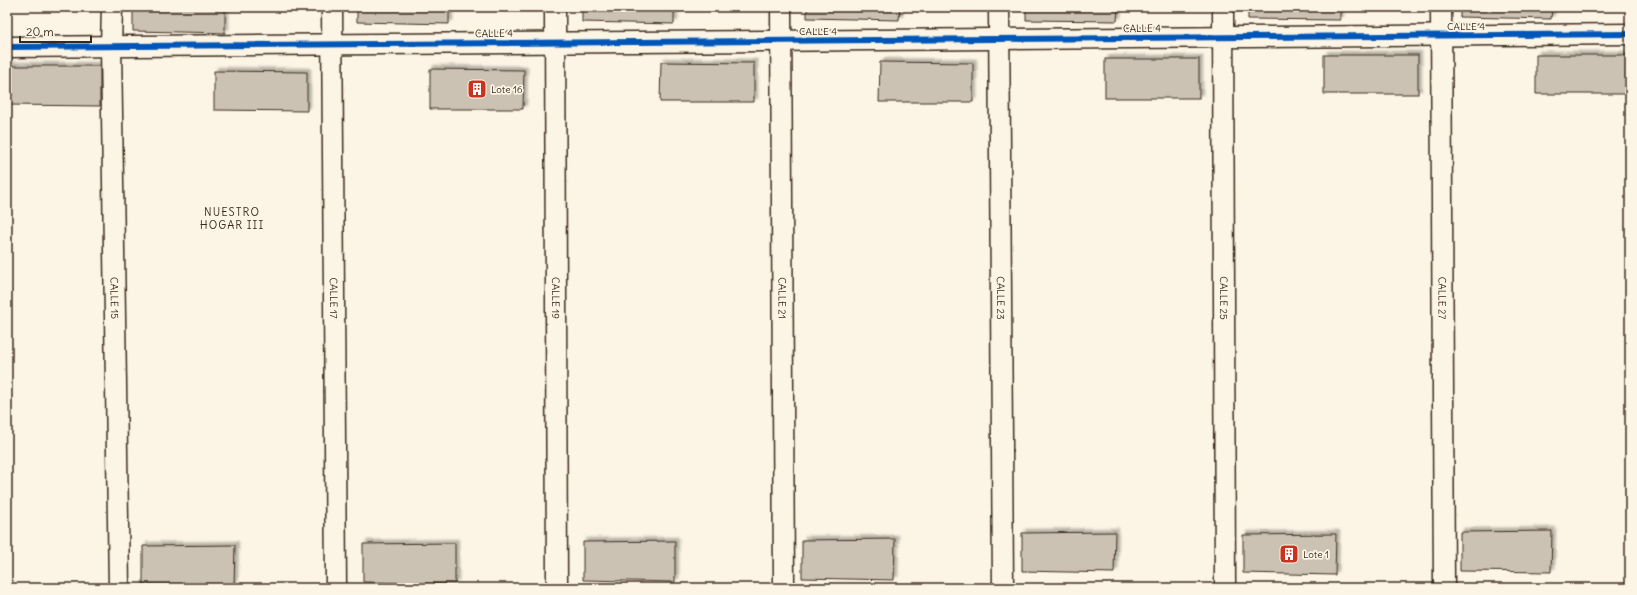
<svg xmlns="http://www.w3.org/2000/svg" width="1637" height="595" viewBox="0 0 1637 595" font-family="Delius,sans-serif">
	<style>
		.building { fill: #ccc2b3; stroke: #3b2a1e; filter: url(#shadow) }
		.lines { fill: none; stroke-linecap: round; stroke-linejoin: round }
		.street-casing { stroke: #3b2a1e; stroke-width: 23 }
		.street { stroke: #fcf5e5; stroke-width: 20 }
		.cycleway-casing { stroke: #fcf5e5; stroke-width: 8 }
		.cycleway { stroke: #0057b8; stroke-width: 6 }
		.labels { text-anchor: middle; stroke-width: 3.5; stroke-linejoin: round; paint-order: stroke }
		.street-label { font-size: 10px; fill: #3b2a1e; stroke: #fcf5e5 }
		.poi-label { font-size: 10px; fill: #3b2a1e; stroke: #fcf5e5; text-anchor: start }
		.neighbourhood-label { font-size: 11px; letter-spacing: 1px; fill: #3b2a1e; stroke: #fcf5e5 }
	</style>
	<defs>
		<filter id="shadow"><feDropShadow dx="3.5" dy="-3.5" stdDeviation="1" flood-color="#0004"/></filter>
	</defs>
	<rect width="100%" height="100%" fill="#fcf5e5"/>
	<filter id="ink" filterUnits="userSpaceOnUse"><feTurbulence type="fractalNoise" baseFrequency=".025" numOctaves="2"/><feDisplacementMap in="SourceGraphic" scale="8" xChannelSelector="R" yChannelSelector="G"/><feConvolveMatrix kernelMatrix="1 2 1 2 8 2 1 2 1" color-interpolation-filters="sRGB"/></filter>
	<g filter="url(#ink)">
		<g class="building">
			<path d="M133 7H225V33L133 31Z"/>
			<path d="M357 7H449V24L357 22Z"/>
			<path d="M582 7H674V24L582 22Z"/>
			<path d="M807 7H900L899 20 807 18Z"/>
			<path d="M1026 7H1118L1117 21 1026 20Z"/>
			<path d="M1248 7H1340V20L1248 19Z"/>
			<path d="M1460 7H1552L1551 19 1460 17Z"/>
			<rect x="1324" y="55" width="94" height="39"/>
			<path d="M1536 55H1630L1629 94H1536Z"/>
			<rect x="1105" y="59" width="94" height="39"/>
			<path d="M661 62 754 63V102H660Z"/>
			<path d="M880 62 973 63V102H879Z"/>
			<path d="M7 66H100V106L7 105Z"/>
			<path d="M430 69 524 70 523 109H430Z"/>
			<path d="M214 71 307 72V111L214 110Z"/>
			<path d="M1552 531 1551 572 1460 571V532Z"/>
			<path d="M1115 532 1114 573 1022 571V533Z"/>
			<path d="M1336 534 1335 575 1243 573V535Z"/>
			<path d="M895 539 894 580 802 578V540Z"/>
			<path d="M675 541V582L583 580V542Z"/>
			<path d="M455 543V584L363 582V544Z"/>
			<path d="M235 545 234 586 143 584V546Z"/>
		</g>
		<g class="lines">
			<g class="street-casing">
				<g id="street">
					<path id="s1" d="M112 7 111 46 119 588"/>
					<path id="s2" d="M332 7 336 588"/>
					<path id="s3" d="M555 7 557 588"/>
					<path id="s4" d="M781 7 784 588"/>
					<path id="s5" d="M999 7 1003 588"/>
					<path id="s6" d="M1223 7 1225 588"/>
					<path id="s7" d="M1441 7 1444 588"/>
					<path d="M7 47 1630 34"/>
				</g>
			</g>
			<use href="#street" class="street"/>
			<g class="cycleway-casing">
				<path id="cycleway" d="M7 47 1630 34"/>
			</g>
			<use href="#cycleway" class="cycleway"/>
		</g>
	</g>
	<defs>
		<g id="building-square" transform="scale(1)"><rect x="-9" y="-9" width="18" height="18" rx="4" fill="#c8321e" stroke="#fcf5e5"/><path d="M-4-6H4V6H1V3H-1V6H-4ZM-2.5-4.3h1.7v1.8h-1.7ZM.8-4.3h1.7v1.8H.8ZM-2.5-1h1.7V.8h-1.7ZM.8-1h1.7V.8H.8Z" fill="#fff"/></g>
	</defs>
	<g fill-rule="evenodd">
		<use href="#building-square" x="477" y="89"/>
		<use href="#building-square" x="1289" y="554"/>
	</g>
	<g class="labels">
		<g class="street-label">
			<text x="1466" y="30">CALLE 4</text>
			<text transform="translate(1142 28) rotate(-1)" y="4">CALLE 4</text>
			<text x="818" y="35">CALLE 4</text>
			<text transform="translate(494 33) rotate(-1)" y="4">CALLE 4</text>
			<text dy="4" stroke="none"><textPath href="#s1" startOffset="291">CALLE 15</textPath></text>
			<text dy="4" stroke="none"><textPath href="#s2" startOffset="291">CALLE 17</textPath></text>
			<text dy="4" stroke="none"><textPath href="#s3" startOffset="291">CALLE 19</textPath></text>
			<text dy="4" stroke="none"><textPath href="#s4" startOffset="291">CALLE 21</textPath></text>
			<text dy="4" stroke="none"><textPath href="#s6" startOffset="291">CALLE 25</textPath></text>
			<text dy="4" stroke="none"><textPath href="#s7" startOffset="291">CALLE 27</textPath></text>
			<text dy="4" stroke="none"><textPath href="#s5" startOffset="291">CALLE 23</textPath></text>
		</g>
		<g class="poi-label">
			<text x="491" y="93">Lote 16</text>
			<text x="1303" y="558">Lote 1</text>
		</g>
		<g class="neighbourhood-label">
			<text x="232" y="216">NUESTRO<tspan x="232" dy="13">HOGAR III</tspan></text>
		</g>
	</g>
	<rect width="1637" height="595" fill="none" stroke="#fcf5e5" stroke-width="24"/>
	<rect x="12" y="12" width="1613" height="571" fill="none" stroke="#3b2a1e" stroke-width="1.5" filter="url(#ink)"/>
	<path d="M20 36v6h71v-6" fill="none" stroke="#3b2a1e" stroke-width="2"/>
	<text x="26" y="36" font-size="12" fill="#3b2a1e" stroke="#fcf5e5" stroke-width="3" paint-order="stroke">20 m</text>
</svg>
